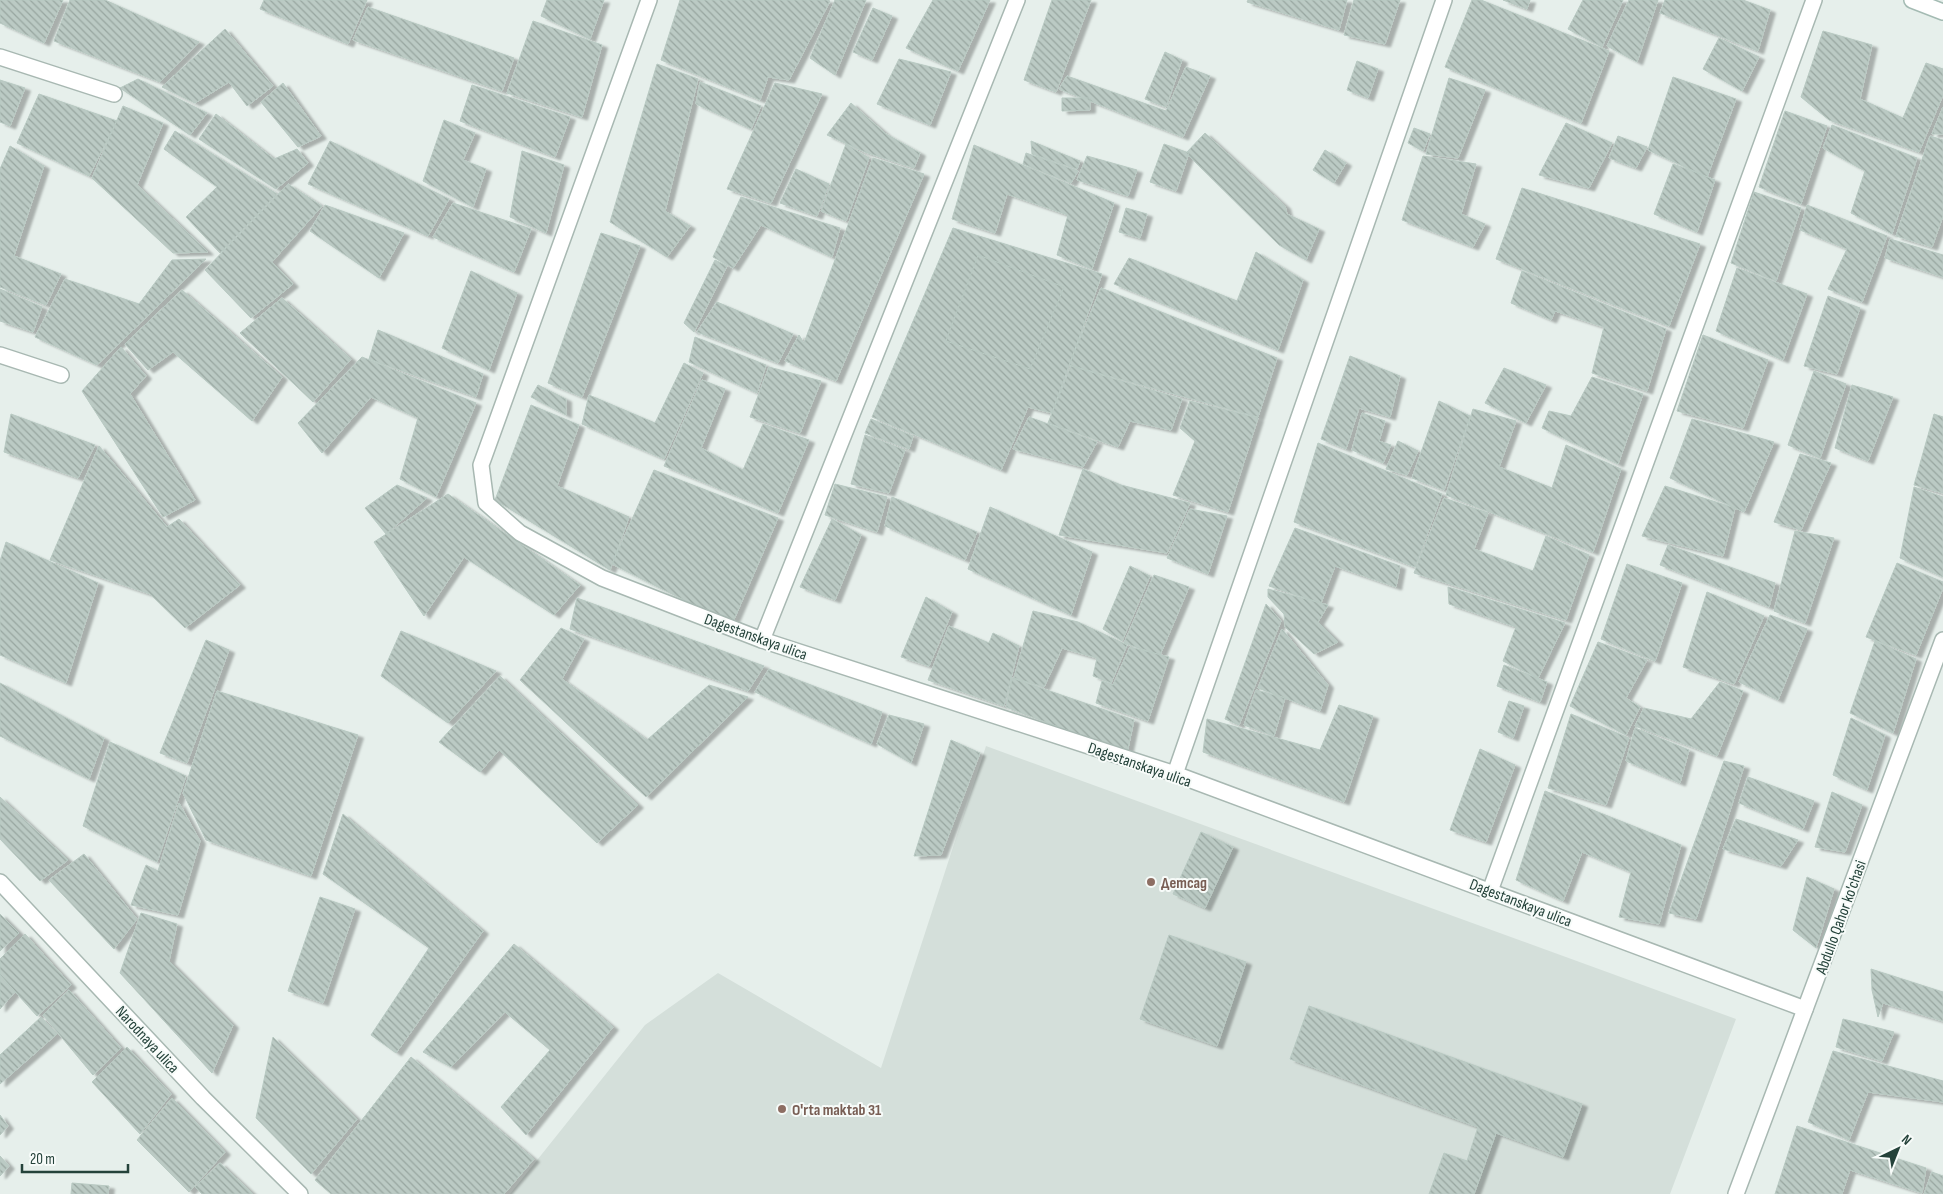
<svg xmlns="http://www.w3.org/2000/svg" width="1943" height="1194" viewBox="0 0 1943 1194" font-family="'Sofia Sans Condensed',sans-serif">
	<style>
		.built { fill: #d4dfda }
		.building { fill: url(#building-back-hatch); stroke: #b8c9c2; filter: url(#shadow) }
		.lines { fill: none; stroke-linecap: round; stroke-linejoin: round }
		.minor-casing { stroke: #a8b8b2; stroke-width: 18 }
		.secondary-casing { stroke: #a4bbb3; stroke-width: 18 }
		.minor { stroke: #fff; stroke-width: 15 }
		.secondary { stroke: #fff; stroke-width: 15 }
		.education-dot { fill: #8d6e63; stroke: #f7fbf9; stroke-width: 2 }
		.labels { text-anchor: middle; stroke-width: 4; stroke-linejoin: round; paint-order: stroke }
		.street-label { font-size: 16px; fill: #24423a; stroke: #f7fbf9 }
		.education-label { font-size: 16px; font-weight: bold; fill: #785e54; stroke: #f7fbf9; text-anchor: start }
	</style>
	<defs>
		<pattern id="building-back-hatch" width="6" height="6" patternUnits="userSpaceOnUse" patternTransform="scale(1.25)"><rect width="6" height="6" fill="#bbcac4"/><path d="M-1 5l2 2M0 0l6 6M5-1l2 2" fill="none" stroke="#98a6a0"/></pattern>
		<filter id="shadow"><feDropShadow dx="5.5" dy="3" stdDeviation="1" flood-color="#0004"/></filter>
	</defs>
	<rect width="100%" height="100%" fill="#e6efeb"/>
	<path class="built" d="M986 746 1736 1019 1670 1194H510L645 1025 718 973 881 1068Z"/>
	<g class="building">
		<path d="M0 0H63L44 43 0 23Z"/>
		<path d="M70 0H105L199 42 160 82 54 41Z"/>
		<path d="M264 0H367L348 44 260 9Z"/>
		<path d="M547 0H604L590 39 541 16Z"/>
		<path d="M680 0H827L830 1 789 80 768 77 760 100 661 60Z"/>
		<path d="M835 0H866L835 75 810 58Z"/>
		<path d="M933 0H990L958 71 906 48Z"/>
		<path d="M1052 0H1091L1056 92 1024 80Z"/>
		<path d="M1248 0H1347L1339 30 1247 2Z"/>
		<path d="M1354 0H1400L1385 44 1344 35Z"/>
		<path d="M1472 0H1481L1609 51 1581 123 1445 67Z"/>
		<path d="M1503 0H1530L1527 9Z"/>
		<path d="M1583 0H1623L1602 47 1568 29Z"/>
		<path d="M1629 0H1658L1637 62 1607 46Z"/>
		<path d="M1665 0H1743L1770 10 1758 51 1660 13Z"/>
		<path d="M368 7 514 58 502 91 353 40Z"/>
		<path d="M873 8 892 16 872 60 853 52Z"/>
		<path d="M533 21 602 45 582 117 507 93Z"/>
		<path d="M225 29 273 86 247 106 229 82 195 103 162 87Z"/>
		<path d="M1823 31 1872 45 1860 99 1903 118 1926 63 1943 69V95L1919 152 1829 120 1801 97Z"/>
		<path d="M1719 38 1759 57 1742 91 1703 69Z"/>
		<path d="M1165 52 1182 60 1166 107 1145 99Z"/>
		<path d="M899 59 951 72 930 125 877 104Z"/>
		<path d="M1357 61 1378 69 1368 98 1347 90Z"/>
		<path d="M657 64 698 79 665 211 690 226 667 257 610 222Z"/>
		<path d="M1186 67 1210 76 1183 137 1059 89 1067 76 1166 111Z"/>
		<path d="M1673 77 1736 99 1707 177 1648 150Z"/>
		<path d="M1449 78 1485 90 1458 158 1426 154Z"/>
		<path d="M138 79 207 113 190 135 120 88Z"/>
		<path d="M0 80 25 88 10 126 0 122Z"/>
		<path d="M700 82 761 106 751 129 696 104Z"/>
		<path d="M283 83 321 136 298 147 261 102Z"/>
		<path d="M775 83 822 94 771 203 727 189Z"/>
		<path d="M472 85 570 117 555 157 460 121Z"/>
		<path d="M39 94 117 121 89 176 17 143Z"/>
		<path d="M1062 98H1090V110L1062 111Z"/>
		<path d="M851 103 886 134 920 153 914 168 865 152 827 135Z"/>
		<path d="M123 106 163 123 137 185 208 252 173 253 92 178Z"/>
		<path d="M1943 107V134H1932Z"/>
		<path d="M1785 111 1827 126 1801 204 1759 187Z"/>
		<path d="M216 114 274 159 297 149 308 163 276 189 199 139Z"/>
		<path d="M444 120 475 133 463 160 486 169 473 207 423 181Z"/>
		<path d="M1566 123 1612 143 1589 188 1539 175Z"/>
		<path d="M1832 125 1917 158 1892 234 1851 213 1865 171 1823 148Z"/>
		<path d="M1414 128 1430 134 1423 151 1408 143Z"/>
		<path d="M175 131 277 194 220 253 186 217 217 187 164 149Z"/>
		<path d="M1205 133 1285 206 1287 214 1319 229 1306 260 1279 245 1186 153Z"/>
		<path d="M1618 136 1647 147 1636 168 1609 158Z"/>
		<path d="M1930 136 1943 140V216L1932 247 1896 236Z"/>
		<path d="M330 141 449 199 428 236 308 184Z"/>
		<path d="M1031 141 1080 161 1077 169 1032 154Z"/>
		<path d="M846 144 869 158 846 221 821 211Z"/>
		<path d="M1164 144 1189 153 1176 191 1150 182Z"/>
		<path d="M974 145 1114 203 1092 269 1057 255 1068 215 1007 194 995 233 952 219Z"/>
		<path d="M10 146 44 166 14 256 61 274 46 305 0 287V169Z"/>
		<path d="M1325 150 1346 163 1334 183 1313 170Z"/>
		<path d="M522 151 564 165 546 233 510 217Z"/>
		<path d="M1026 153 1078 171 1071 183 1023 164Z"/>
		<path d="M1087 156 1137 170 1128 196 1077 180Z"/>
		<path d="M1423 156 1476 164 1461 214 1485 224 1473 247 1402 220Z"/>
		<path d="M873 158 924 174 836 381 785 361 799 335 804 343Z"/>
		<path d="M1673 164 1690 170 1715 180 1697 232 1654 214Z"/>
		<path d="M796 169 829 184 817 216 780 203Z"/>
		<path d="M288 184 322 206 272 262 293 284 251 318 205 270Z"/>
		<path d="M1522 188 1700 244 1669 326 1496 259Z"/>
		<path d="M1754 192 1801 208 1776 281 1731 263Z"/>
		<path d="M741 197 840 228 832 257 761 225 733 268 713 257Z"/>
		<path d="M453 203 531 229 514 272 433 237Z"/>
		<path d="M325 205 404 233 379 278 310 231Z"/>
		<path d="M1807 205 1887 236 1862 302 1828 289 1847 249 1800 230Z"/>
		<path d="M1126 208 1147 214 1140 238 1119 232Z"/>
		<path d="M953 228 1102 274 1052 413 1028 407 1001 470 872 417Z"/>
		<path d="M601 233 640 246 582 397 548 383Z"/>
		<path d="M1890 239 1943 255V277L1885 258Z"/>
		<path d="M1256 252 1303 280 1278 350 1114 284 1129 258 1237 301Z"/>
		<path d="M978 255 1064 287 1030 369 946 341Z"/>
		<path d="M206 259 97 365 35 337 65 279 139 304 172 260Z"/>
		<path d="M715 260 727 266 694 332 684 323Z"/>
		<path d="M1737 268 1807 294 1783 360 1716 331Z"/>
		<path d="M471 271 517 293 489 370 442 348Z"/>
		<path d="M1522 271 1666 329 1647 391 1592 373 1604 327 1555 311 1551 320 1511 303Z"/>
		<path d="M1101 288 1277 358 1258 417 1069 365Z"/>
		<path d="M0 289 42 307 33 332 0 321Z"/>
		<path d="M182 290 282 377 252 421 173 352 148 370 125 344Z"/>
		<path d="M1828 296 1860 308 1837 374 1804 366Z"/>
		<path d="M282 298 351 359 313 402 240 333Z"/>
		<path d="M717 302 793 334 778 363 697 332Z"/>
		<path d="M378 330 483 374 476 397 369 359Z"/>
		<path d="M1703 335 1768 360 1743 428 1677 411Z"/>
		<path d="M695 337 766 365 757 393 689 362Z"/>
		<path d="M121 347 146 376 130 394 195 500 163 517 82 391Z"/>
		<path d="M1350 356 1400 376 1390 417 1359 408 1346 449 1321 439Z"/>
		<path d="M362 357 476 403 436 497 400 479 418 418 371 397 322 453 298 423Z"/>
		<path d="M684 363 703 373 664 459 582 424 589 395 655 423Z"/>
		<path d="M1071 366 1182 399 1171 430 1130 421 1118 447 1048 423Z"/>
		<path d="M769 367 821 381 800 433 750 417Z"/>
		<path d="M1504 368 1546 385 1526 423 1485 403Z"/>
		<path d="M1814 371 1846 384 1820 458 1788 445Z"/>
		<path d="M1592 377 1643 394 1618 464 1542 428 1549 411 1571 416Z"/>
		<path d="M702 380 725 389 701 448 743 470 763 424 809 440 778 513 664 466Z"/>
		<path d="M538 385 566 399V415L531 397Z"/>
		<path d="M1852 385 1893 397 1868 461 1835 448Z"/>
		<path d="M1190 401 1258 418 1228 512 1173 495 1195 441 1180 428Z"/>
		<path d="M1439 401 1470 416 1444 490 1412 478Z"/>
		<path d="M531 405 579 425 557 486 629 517 610 570 495 500Z"/>
		<path d="M1473 409 1516 421 1499 467 1552 488 1566 445 1621 469 1593 552 1446 495Z"/>
		<path d="M1362 413 1385 421 1379 441 1391 445 1383 463 1352 450Z"/>
		<path d="M11 414 95 445 78 478 4 452Z"/>
		<path d="M1934 414 1943 417V493L1914 485Z"/>
		<path d="M1029 417 1097 442 1083 467 1013 449Z"/>
		<path d="M871 419 913 436 909 449 865 433Z"/>
		<path d="M1692 419 1774 442 1744 512 1670 478Z"/>
		<path d="M865 435 905 450 889 493 851 484Z"/>
		<path d="M1398 441 1418 451 1407 475 1386 469Z"/>
		<path d="M1318 443 1442 494 1415 567 1294 522Z"/>
		<path d="M99 446 167 527 179 519 240 585 185 628 150 594 50 560Z"/>
		<path d="M1800 454 1831 463 1801 530 1774 522Z"/>
		<path d="M1083 469 1121 485 1190 503 1167 553 1059 535Z"/>
		<path d="M654 470 778 518 732 624 612 564Z"/>
		<path d="M835 484 887 497 877 532 825 515Z"/>
		<path d="M397 485 427 498 386 534 365 508Z"/>
		<path d="M1665 486 1735 508 1723 556 1642 536Z"/>
		<path d="M1914 487 1943 497V577L1900 558Z"/>
		<path d="M448 494 580 585 554 615 464 557 424 616 374 542Z"/>
		<path d="M892 497 977 532 965 560 885 526Z"/>
		<path d="M1444 498 1488 513 1474 549 1533 571 1546 536 1589 555 1566 620 1414 573Z"/>
		<path d="M990 507 1092 552 1071 615 968 569Z"/>
		<path d="M1190 509 1227 516 1208 574 1167 558Z"/>
		<path d="M832 519 861 535 835 600 800 587Z"/>
		<path d="M1295 528 1400 566 1396 587 1335 566 1321 603 1269 586Z"/>
		<path d="M1795 531 1834 538 1805 623 1774 611Z"/>
		<path d="M6 542 98 583 66 683 0 655V561Z"/>
		<path d="M1668 545 1775 583 1769 607 1660 565Z"/>
		<path d="M1897 563 1943 582V588L1916 655 1866 637Z"/>
		<path d="M1627 564 1682 583 1655 661 1601 639Z"/>
		<path d="M1130 566 1150 576 1122 641 1103 629Z"/>
		<path d="M1154 575 1189 587 1160 655 1124 643Z"/>
		<path d="M1448 587 1565 623 1538 678 1503 661 1516 627 1449 604Z"/>
		<path d="M1268 589 1328 605 1318 622 1338 642 1314 654 1285 627 1284 614 1268 597Z"/>
		<path d="M1707 592 1764 616 1734 684 1683 667Z"/>
		<path d="M926 597 952 612 929 666 901 657Z"/>
		<path d="M577 598 764 666 748 691 570 629Z"/>
		<path d="M1266 604 1281 621 1239 725 1225 719Z"/>
		<path d="M1033 611 1078 622 1127 645 1111 683 1093 676 1097 658 1062 648 1044 687 1014 678Z"/>
		<path d="M1770 615 1807 629 1778 700 1739 682Z"/>
		<path d="M949 626 989 643 993 633 1019 646 1004 706 928 680Z"/>
		<path d="M561 628 584 639 562 679 647 740 709 685 748 697 646 797 520 680Z"/>
		<path d="M1282 629 1328 685 1320 711 1258 688Z"/>
		<path d="M401 631 496 671 448 723 381 676Z"/>
		<path d="M206 640 229 650 187 763 160 753Z"/>
		<path d="M1875 641 1916 659 1893 733 1850 713Z"/>
		<path d="M1598 642 1647 660 1626 698 1640 707 1626 735 1570 706Z"/>
		<path d="M1130 647 1169 657 1148 721 1096 703 1102 681 1113 685Z"/>
		<path d="M1504 665 1547 682 1540 702 1497 686Z"/>
		<path d="M769 669 882 712 871 744 755 692Z"/>
		<path d="M500 676 638 805 597 843 499 750 480 772 439 742Z"/>
		<path d="M1012 678 1134 720 1127 753 1006 707Z"/>
		<path d="M1720 682 1743 691 1717 756 1635 726 1644 708 1691 719Z"/>
		<path d="M0 683 104 738 89 779 0 736Z"/>
		<path d="M1256 690 1285 698 1274 736 1244 725Z"/>
		<path d="M217 691 358 735 311 876 206 840 183 793Z"/>
		<path d="M1509 701 1524 706 1513 738 1498 732Z"/>
		<path d="M1339 705 1373 716 1344 802 1203 752 1207 719 1320 750Z"/>
		<path d="M1571 714 1629 738 1606 805 1548 788Z"/>
		<path d="M889 715 924 724 911 763 877 744Z"/>
		<path d="M1851 718 1885 735 1867 790 1833 775Z"/>
		<path d="M1635 728 1689 750 1680 783 1626 761Z"/>
		<path d="M951 740 980 753 941 855 914 856Z"/>
		<path d="M110 742 186 776 157 862 83 826Z"/>
		<path d="M1480 749 1515 765 1486 842 1450 830Z"/>
		<path d="M1724 761 1744 766 1696 919 1669 913Z"/>
		<path d="M1748 777 1814 801 1803 829 1739 803Z"/>
		<path d="M1545 791 1681 845 1659 924 1619 917 1631 872 1582 852 1563 901 1516 880Z"/>
		<path d="M1832 792 1862 805 1845 852 1815 847Z"/>
		<path d="M0 797 68 860 40 881 0 839Z"/>
		<path d="M179 803 200 841 178 915 131 905 146 865 158 871Z"/>
		<path d="M343 814 483 931 396 1053 371 1035 429 948 323 874Z"/>
		<path d="M1736 819 1798 840 1781 866 1723 849Z"/>
		<path d="M1201 832 1233 847 1205 908 1173 894Z"/>
		<path d="M84 854 137 919 114 949 49 880Z"/>
		<path d="M1807 877 1834 889 1816 948 1793 930Z"/>
		<path d="M320 897 355 909 323 1003 288 991Z"/>
		<path d="M141 913 177 924 169 961 233 1025 212 1073 120 973Z"/>
		<path d="M0 914 19 933 0 951Z"/>
		<path d="M25 934 71 985 37 1016 0 975V959Z"/>
		<path d="M1169 935 1246 962 1217 1046 1140 1019Z"/>
		<path d="M514 944 613 1027 526 1135 501 1107 550 1050 505 1012 451 1067 423 1052Z"/>
		<path d="M1871 969 1943 992V1021L1883 1003 1878 1017 1872 990Z"/>
		<path d="M0 976 15 992 0 1009Z"/>
		<path d="M69 990 121 1048 93 1075 43 1015Z"/>
		<path d="M1309 1006 1582 1104 1563 1157 1496 1133 1474 1194H1429L1444 1153 1467 1161 1478 1127 1290 1059Z"/>
		<path d="M41 1017 57 1034 0 1084V1055Z"/>
		<path d="M1843 1019 1894 1032 1882 1061 1836 1047Z"/>
		<path d="M273 1037 357 1119 311 1174 256 1118Z"/>
		<path d="M127 1047 171 1094 140 1134 92 1082Z"/>
		<path d="M1833 1051 1943 1081V1102L1868 1092 1849 1140 1808 1122Z"/>
		<path d="M411 1057 534 1159 504 1194H331L315 1180Z"/>
		<path d="M172 1098 225 1152 189 1192 137 1140Z"/>
		<path d="M0 1115 8 1126 0 1135Z"/>
		<path d="M1797 1126 1926 1168 1922 1193 1850 1170 1842 1194H1775Z"/>
		<path d="M0 1156 9 1166 0 1176Z"/>
		<path d="M220 1163 253 1194H202L195 1187Z"/>
		<path d="M1932 1172 1943 1176V1194H1924Z"/>
		<path d="M72 1183 109 1186 108 1194H71Z"/>
	</g>
	<g class="lines">
		<g class="minor-casing">
			<g id="minor">
				<path d="M649 0 481 465 486 503 520 533 602 578 762 640 1175 774 1805 1009"/>
				<path d="M0 57 114 94"/>
				<path d="M0 355 61 375"/>
				<path d="M762 640 1017 0"/>
				<path d="M1175 774 1444 0"/>
				<path d="M0 882 203 1098 300 1194"/>
				<path d="M1490 891 1814 0"/>
				<path d="M1736 1194 1943 640"/>
			</g>
		</g>
		<g class="secondary-casing">
			<path id="secondary" d="M1912 0 1943 12"/>
		</g>
		<use href="#minor" class="minor"/>
		<use href="#secondary" class="secondary"/>
	</g>
	<g class="education-dot">
		<circle cx="1151" cy="882" r="5"/>
		<circle cx="782" cy="1109" r="5"/>
	</g>
	<g class="labels">
		<g class="street-label">
			<text transform="translate(756 636) rotate(20)" y="6">Dagestanskaya ulica</text>
			<text transform="translate(1140 764) rotate(19)" y="6">Dagestanskaya ulica</text>
			<text transform="translate(1521 902) rotate(21)" y="6">Dagestanskaya ulica</text>
			<text transform="translate(1840 917) rotate(-70)" y="6">Abdullo Qahor ko'chasi</text>
			<text transform="translate(148 1039) rotate(47)" y="6">Narodnaya ulica</text>
		</g>
		<g class="education-label">
			<text x="1161" y="888">Детсад</text>
			<text x="792" y="1115">O'rta maktab 31</text>
		</g>
	</g>
	<g transform="translate(1898 1149) rotate(43)" stroke="#f7fbf9" stroke-width="4" paint-order="stroke">
	<path d="M0-4L9 19L0 12L-9 19Z" fill="#24423a"/>
	<text y="-8" font-size="14" font-weight="bold" text-anchor="middle" fill="#24423a">N</text>
	</g>
	<path d="M22 1164v8h106v-8" fill="none" stroke="#24423a" stroke-width="2.5"/>
	<text x="30" y="1164" font-size="15" fill="#24423a" stroke="#f7fbf9" stroke-width="4" paint-order="stroke">20 m</text>
</svg>
